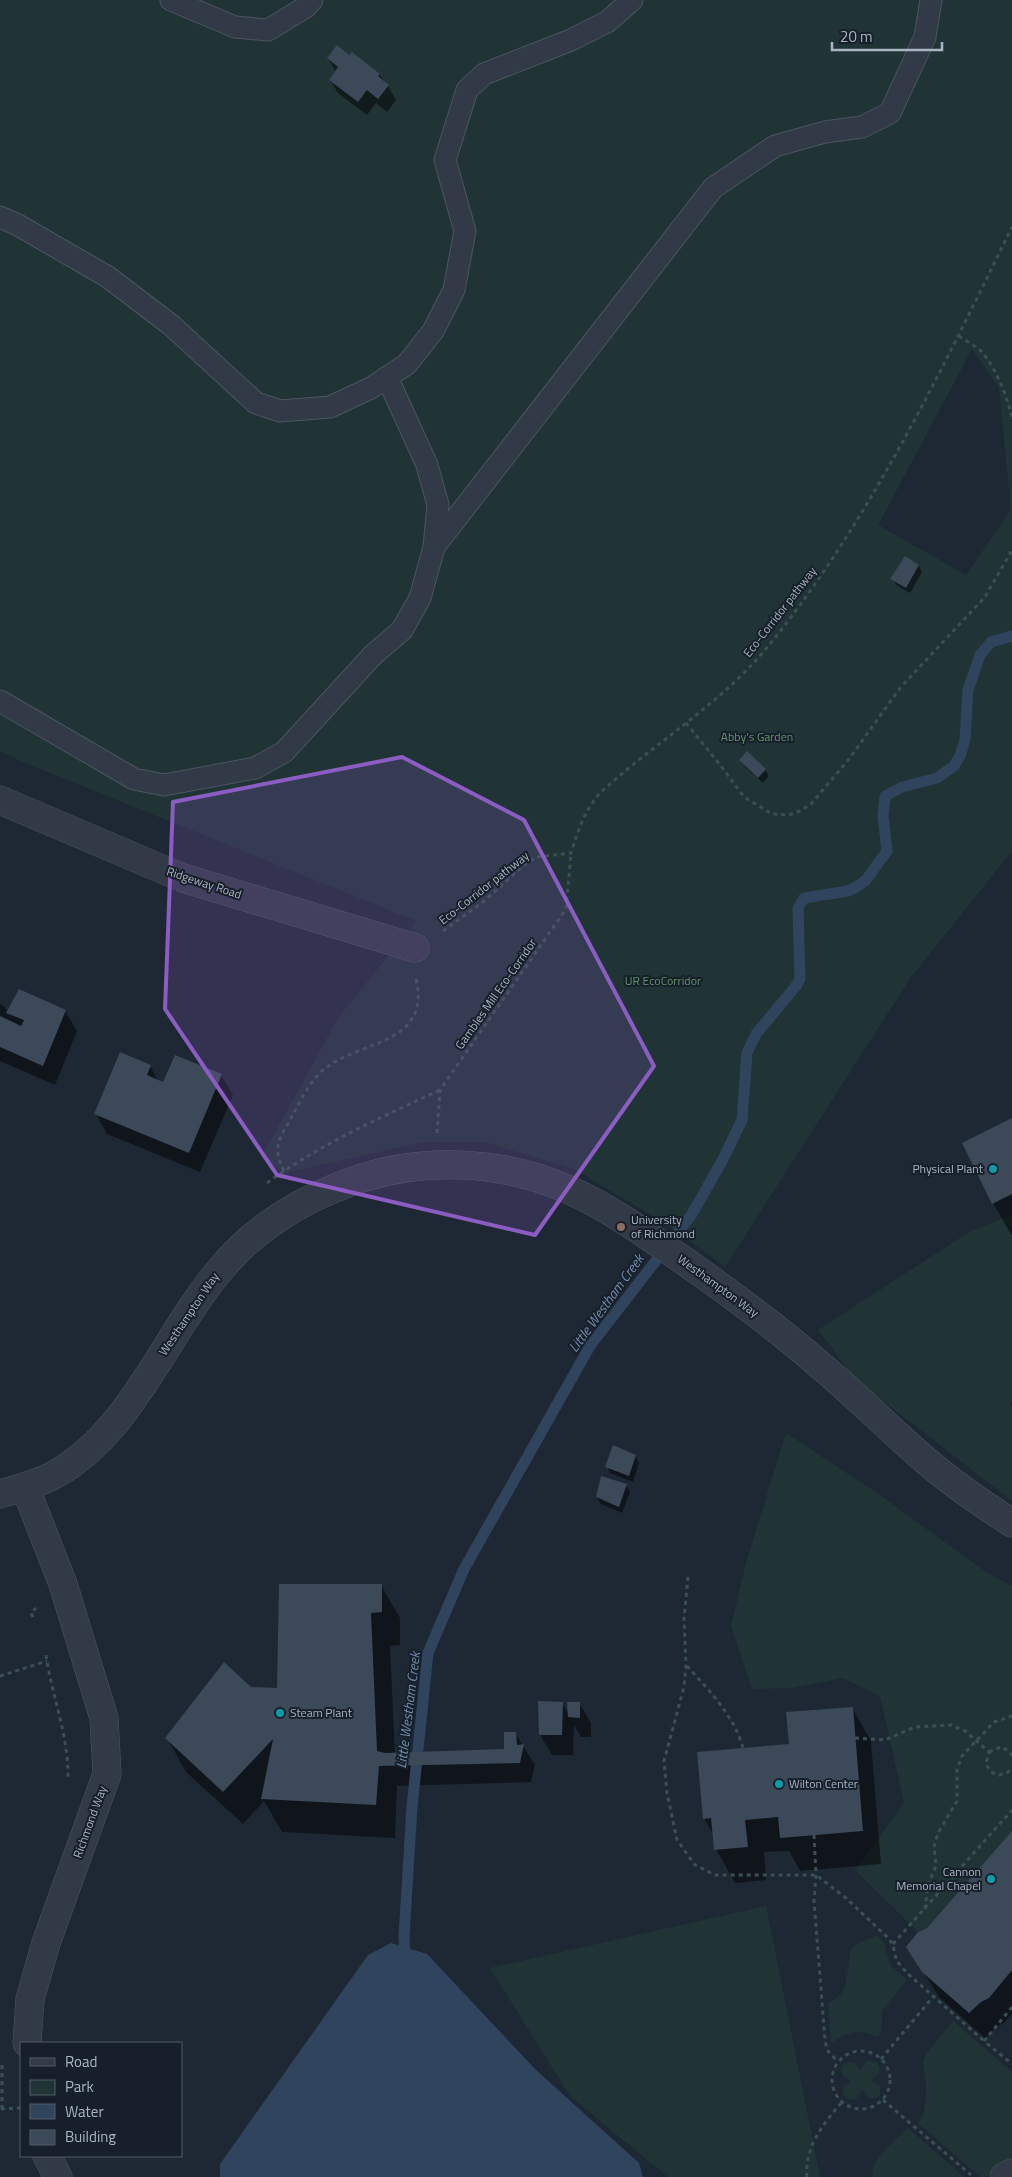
<svg xmlns="http://www.w3.org/2000/svg" width="1012" height="2177" viewBox="0 0 1012 2177" font-family="'Titillium Web',sans-serif">
	<style>
		.green { fill: #203436; fill-rule: evenodd }
		.water { fill: #30445e }
		.shadow { fill: #0007 }
		.lines { fill: none; stroke-linecap: round; stroke-linejoin: round }
		.stream { stroke: #30445e; stroke-width: 11 }
		.building { fill: #3b4959 }
		.service-casing { stroke: #4c5561; stroke-width: 23 }
		.pedestrian-casing { stroke: #4c5561; stroke-width: 29 }
		.minor-casing { stroke: #4c5561; stroke-width: 29 }
		.path { stroke: #3a5051; stroke-width: 3; stroke-dasharray: 4 4; stroke-linecap: butt }
		.service { stroke: #313a46; stroke-width: 21 }
		.pedestrian { stroke: #313a46; stroke-width: 28 }
		.minor { stroke: #313a46; stroke-width: 28 }
		.marked { fill: #8b5cc1; fill-opacity: 0.2; stroke: #8b5cc1; stroke-width: 4; stroke-linejoin: round }
		.culture-dot { fill: #0f9aa8; stroke: #171f2a; stroke-width: 2 }
		.education-dot { fill: #8d6e63; stroke: #171f2a; stroke-width: 2 }
		.labels { text-anchor: middle; stroke-width: 4; stroke-linejoin: round; paint-order: stroke }
		.street-label { font-size: 12px; fill: #aab5c4; stroke: #171f2a }
		.park-label { font-size: 12px; fill: #62946c; stroke: #171f2a }
		.poi-label { font-size: 12px; fill: #aab5c4; stroke: #171f2a; text-anchor: start }
		.water-label { font-size: 14px; font-style: italic; fill: #718dae; stroke: #171f2a }
	</style>
	<rect width="100%" height="100%" fill="#1e2835"/>
	<g class="green">
		<path d="M0 0H1012V851L911 977 725 1267 665 1223 574 1169 484 1142H424L285 1173 261 1158 338 1018 416 921 23 762 0 751ZM972 349 999 388 1011 510 966 575 878 525Z"/>
		<path d="M1012 1215V1401L1010 1404 1012 1407V1501L856 1380 818 1330 971 1231Z"/>
		<path d="M786 1433 877 1493 983 1570 1012 1586V1831L927 1928 918 1932 855 1870 904 1803 880 1696 843 1678 792 1688 752 1689 731 1626 746 1563Z"/>
		<path d="M766 1906 820 2177H668L570 2096 490 1968Z"/>
		<path d="M877 1935 884 1943 890 1965 907 1980 882 2011 881 2033 878 2037C859 2028 848 2031 831 2043L828 2004 842 1993 846 1983 851 1949 855 1945Z"/>
		<path d="M953 2021 1012 2072V2159L986 2177H980L918 2123 924 2113 927 2090 923 2062 925 2055Z"/>
		<path d="M867 2060 876 2062 880 2068 878 2075 871 2080 880 2086V2095L876 2098 870 2099 862 2090 856 2099 849 2100 842 2093 843 2087 851 2081 842 2075V2066L848 2062 855 2063 860 2071Z"/>
		<path d="M908 2128 964 2177H872L874 2164 881 2154Z"/>
	</g>
	<path class="water" d="M391 1943 427 1954 536 2070 639 2163 643 2177H220V2164L368 1955Z"/>
	<g class="shadow">
		<path d="M349 56 379 74 388 86 396 100 387 112 376 103 367 115 338 93 330 80 336 72 328 58Z"/>
		<path d="M919 566 922 572 910 593 896 585 892 579Z"/>
		<path d="M741 760 765 770 769 776 763 783 745 767Z"/>
		<path d="M0 1004 4 1006 8 1012 65 1011 77 1031 55 1085 0 1061Z"/>
		<path d="M150 1066 158 1081 163 1083 221 1075 233 1095 200 1172 107 1134 96 1114Z"/>
		<path d="M1012 1120V1236L993 1203Z"/>
		<path d="M635 1456 639 1463 633 1482 610 1473 607 1466Z"/>
		<path d="M626 1485 630 1492 622 1513 601 1504 597 1497Z"/>
		<path d="M381 1585 400 1618V1645L390 1646 395 1754 505 1750 515 1733 535 1765 531 1782 397 1786 395 1838 282 1832 264 1801 243 1824 186 1772 167 1738 250 1688 278 1690Z"/>
		<path d="M562 1703 569 1715 579 1703 591 1723V1737H581L574 1725 573 1755H552L540 1735Z"/>
		<path d="M852 1708 871 1741 881 1864 800 1871 789 1851 764 1852 766 1880 735 1883 716 1849 714 1836 704 1818 790 1745Z"/>
		<path d="M1012 1833V2013L1004 2023 996 2027 985 2038 939 1997 908 1948 928 1929Z"/>
	</g>
	<g class="lines">
		<path class="stream" d="M405 1961 404 1936 412 1807 428 1653 464 1569 590 1346 692 1214 721 1163 742 1120 747 1053 756 1034 796 986 800 979 798 908 804 898 848 891 858 886 866 880 887 851 883 816 885 796 902 787 937 778 954 766 960 756 965 740 968 690 980 655 991 642 1012 636"/>
	</g>
	<g class="building">
		<path d="M337 45 349 55 352 52 380 74 378 76 389 85 378 99 367 90 358 102 329 80 338 67 327 58Z"/>
		<path d="M905 556 919 565 906 588 890 579Z"/>
		<path d="M747 751 766 769 758 778 739 760Z"/>
		<path d="M19 989 66 1010 43 1066 0 1047V1016L21 1026 24 1020 6 1013Z"/>
		<path d="M120 1052 151 1065 147 1075 163 1082 175 1055 222 1074 189 1153 94 1114Z"/>
		<path d="M1012 1118V1194L992 1204 962 1143Z"/>
		<path d="M613 1445 636 1455 629 1476 605 1467Z"/>
		<path d="M601 1476 627 1484 619 1507 596 1497Z"/>
		<path d="M279 1584H382V1612L371 1613 377 1751 385 1753 504 1749V1732H516L517 1745 524 1744 520 1763 379 1766 376 1805 261 1799 273 1739 223 1792 165 1738 224 1662 251 1687 277 1688Z"/>
		<path d="M538 1701 563 1702 562 1735H539Z"/>
		<path d="M567 1702H580V1718L568 1717Z"/>
		<path d="M853 1707 863 1831 780 1838 778 1817 745 1820 748 1847 714 1850 711 1818 703 1819 697 1752 789 1744 786 1712Z"/>
		<path d="M1012 1831V1970L989 1998 981 2002 969 2013 922 1972 906 1947 918 1932 927 1928Z"/>
	</g>
	<g class="lines">
		<g class="service-casing">
			<g id="service">
				<path d="M171 0 235 27 268 30 306 7 312 0"/>
				<path d="M0 217 18 225 108 277 171 325 256 403 280 411 330 407 371 388 407 364 433 331 454 290 465 231 445 160 467 90 484 74 571 40 607 22 632 0"/>
				<path d="M434 547 713 188 775 146 825 132 862 127 890 113 925 37 931 0"/>
				<path d="M0 701 134 779 164 785 255 768 284 752 373 655 402 630 420 598 434 547 438 505 427 465 387 377"/>
			</g>
		</g>
		<g class="pedestrian-casing">
			<path id="pedestrian" d="M1004 2177 1012 2173"/>
		</g>
		<g class="minor-casing">
			<g id="minor">
				<path d="M0 800 183 878 415 948"/>
				<path d="M25 1487 63 1584 104 1718 107 1774 46 1943 30 1999 27 2043"/>
				<path d="M0 1494C18 1489 37 1484 54 1475 131 1433 165 1335 220 1270 256 1226 308 1196 362 1178 427 1157 503 1161 567 1189 604 1205 637 1228 670 1251 722 1287 773 1324 821 1366 857 1396 889 1429 925 1460 952 1483 982 1504 1012 1523"/>
				<path d="M47 2156 58 2177"/>
			</g>
		</g>
		<g class="path">
			<path d="M959 336C966 341 976 346 982 352 997 370 1006 394 1012 417"/>
			<path d="M686 723 721 766 744 797 772 814 789 815 800 811 811 804 849 759 900 688 985 597 1012 550"/>
			<path d="M443 931 483 902 524 865 537 857 571 853C578 831 584 811 600 793 653 744 718 706 765 650 868 525 941 371 1012 227"/>
			<path d="M437 1133 440 1090 566 909 571 853"/>
			<path d="M284 1171C272 1147 279 1140 291 1118 300 1102 309 1082 323 1070 358 1040 432 1046 416 979"/>
			<path d="M267 1183C318 1145 382 1117 440 1090"/>
			<path d="M688 1577 684 1619 686 1666 684 1687 664 1761 667 1793 677 1840 695 1865 715 1875H816L846 1898 886 1936 893 1944 896 1960 907 1973 984 2041"/>
			<path d="M33 1617 31 1613 36 1608"/>
			<path d="M46 1655C52 1697 69 1736 68 1779"/>
			<path d="M687 1666C708 1689 735 1717 743 1748"/>
			<path d="M0 1676 47 1661"/>
			<path d="M855 1738 885 1740 915 1727 951 1725 965 1731 989 1752 986 1764 991 1772 999 1775 1008 1772 1011 1769"/>
			<path d="M989 1752 1001 1747 1009 1751 1012 1756"/>
			<path d="M814 1835 816 1875 814 1901 825 2040 827 2050 838 2062"/>
			<path d="M925 1909 928 1885 936 1866 934 1847 938 1833 957 1801V1769L962 1756 994 1722 1012 1716"/>
			<path d="M893 1944 1012 1810"/>
			<path d="M1012 2007 984 2041 1012 2064"/>
			<circle cx="861" cy="2080" r="29"/>
			<path d="M881 2059 933 1997"/>
			<path d="M883 2100 971 2175"/>
			<path d="M1 2109 21 2108"/>
			<path d="M2 2109V2064"/>
			<path d="M807 2177C804 2147 824 2123 842 2102"/>
		</g>
		<use href="#service" class="service"/>
		<use href="#pedestrian" class="pedestrian"/>
		<use href="#minor" class="minor"/>
	</g>
	<path class="marked" d="M402 757 524 820 654 1066 535 1235 277 1175 165 1009 173 802Z"/>
	<g class="culture-dot">
		<circle cx="993" cy="1169" r="5"/>
		<circle cx="280" cy="1713" r="5"/>
		<circle cx="779" cy="1784" r="5"/>
		<circle cx="991" cy="1879" r="5"/>
	</g>
	<circle class="education-dot" cx="621" cy="1227" r="5"/>
	<g class="labels">
		<g class="street-label">
			<text transform="translate(780 612) rotate(-52)" y="4">Eco-Corridor pathway</text>
			<text transform="translate(204 883) rotate(18)" y="4">Ridgeway Road</text>
			<text transform="translate(484 888) rotate(-38)" y="4">Eco-Corridor pathway</text>
			<text transform="translate(496 994) rotate(-55)" y="4">Gambles Mill Eco-Corridor</text>
			<text transform="translate(718 1286) rotate(36)" y="4">Westhampton Way</text>
			<text transform="translate(189 1314) rotate(-56)" y="4">Westhampton Way</text>
			<text transform="translate(90 1822) rotate(-70)" y="4">Richmond Way</text>
		</g>
		<g class="park-label">
			<text x="757" y="741">Abby's Garden</text>
			<text x="663" y="985">UR EcoCorridor</text>
		</g>
		<g class="poi-label">
			<text x="983" y="1173" text-anchor="end">Physical Plant</text>
			<text x="631" y="1224">University<tspan x="631" dy="14">of Richmond</tspan></text>
			<text x="290" y="1717">Steam Plant</text>
			<text x="789" y="1788">Wilton Center</text>
			<text x="981" y="1876" text-anchor="end">Cannon<tspan x="981" dy="14">Memorial Chapel</tspan></text>
		</g>
		<g class="water-label">
			<text transform="translate(606 1303) rotate(-54)" y="5">Little Westham Creek</text>
			<text transform="translate(408 1710) rotate(-83)" y="5">Little Westham Creek</text>
		</g>
	</g>
	<rect x="20" y="2042" width="162" height="115" fill="#171f2a" stroke="#525b68"/>
	<rect x="30" y="2058" width="25" height="8" fill="#313a46" stroke="#525b68"/>
	<text x="65" y="2067" font-size="15" fill="#aab5c4">Road</text>
	<rect x="30" y="2080" width="25" height="15" fill="#203436" stroke="#525b68"/>
	<text x="65" y="2092" font-size="15" fill="#aab5c4">Park</text>
	<rect x="30" y="2104" width="25" height="15" fill="#30445e" stroke="#525b68"/>
	<text x="65" y="2117" font-size="15" fill="#aab5c4">Water</text>
	<rect x="30" y="2130" width="25" height="15" fill="#3b4959" stroke="#525b68"/>
	<text x="65" y="2142" font-size="15" fill="#aab5c4">Building</text>
	<path d="M832 42v8h110v-8" fill="none" stroke="#aab5c4" stroke-width="2.5"/>
	<text x="840" y="42" font-size="15" fill="#aab5c4" stroke="#171f2a" stroke-width="4" paint-order="stroke">20 m</text>
</svg>
